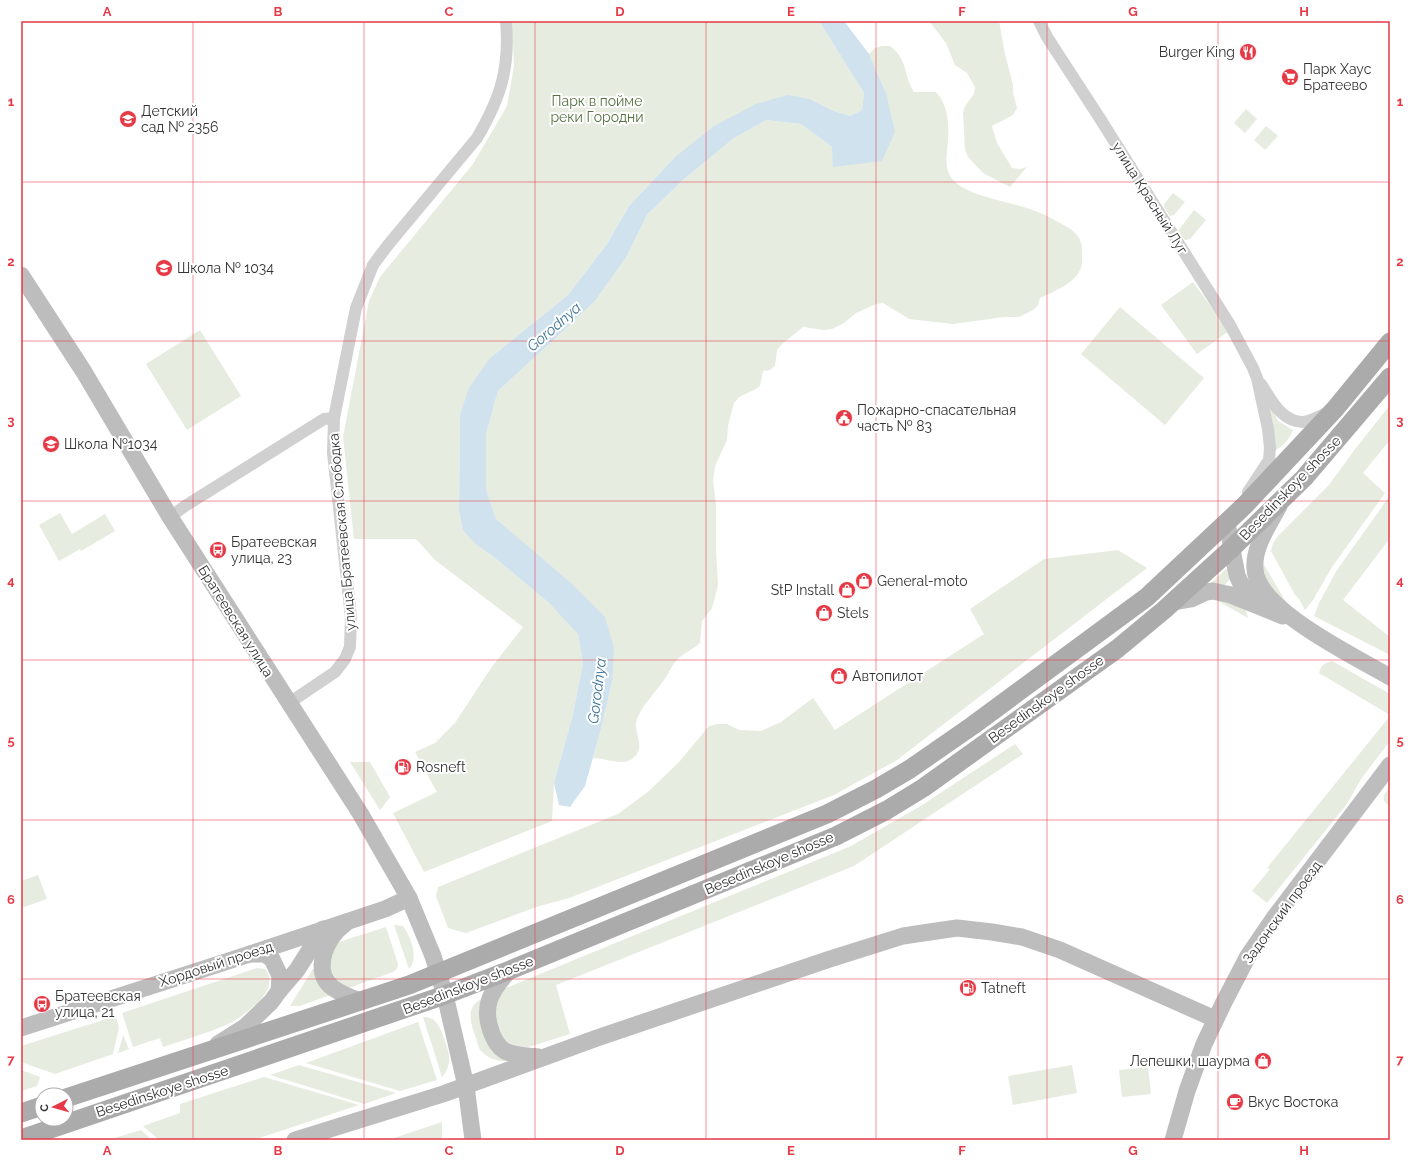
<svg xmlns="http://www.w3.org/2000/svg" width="1411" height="1161" viewBox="0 0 1411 1161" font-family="Raleway,sans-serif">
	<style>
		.green { fill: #e6ecdf }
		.water { fill: #cfe2ee }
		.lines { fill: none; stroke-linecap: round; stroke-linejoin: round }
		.street { stroke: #d0d0d0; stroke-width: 12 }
		.secondary { stroke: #bdbdbd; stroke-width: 17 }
		.primary { stroke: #ababab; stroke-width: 19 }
		.grid { fill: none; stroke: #e63946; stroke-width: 1; stroke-opacity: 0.55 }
		.labels { text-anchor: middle; stroke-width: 4; stroke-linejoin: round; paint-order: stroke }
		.poi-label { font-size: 14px; fill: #333; stroke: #fff; text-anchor: start }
		.park-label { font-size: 14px; fill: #56703f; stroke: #fff }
		.street-label { font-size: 14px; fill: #333; stroke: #fff }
		.water-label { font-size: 15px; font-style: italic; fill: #3f7597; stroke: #fff }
		.neatline { fill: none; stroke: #e63946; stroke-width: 1.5 }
		.grid-label { font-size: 13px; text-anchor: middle; font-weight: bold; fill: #e63946 }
	</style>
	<rect width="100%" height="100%" fill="#fff"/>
	<g class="green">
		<path d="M512 21H819L864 93 862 110 850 116 834 111 810 99 674 158 629 206 607 244 568 295 490 358 460 415 459 510 463 529 474 543 495 558 549 603 578 633 583 663 573 714 554 783 552 821 424 872 393 813 437 792 415 752 435 743 455 723 491 668 523 627 435 560 416 539H354L343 437 369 301 380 277 473 164 507 106 514 66Z"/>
		<path d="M929 21H999L1005 54 1013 85V93L1017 108 1013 115 992 126 997 143 1012 168 1020 169 1027 167 1010 187 983 173 968 157 965 150 963 113 965 106 974 94 975 87 967 73 955 65 946 43Z"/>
		<path d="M882 46H890C909 61 903 75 914 92H936C948 104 949 125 948 141 947 156 943 169 954 181 966 194 999 200 1016 205 1031 209 1045 214 1058 222 1075 231 1083 235 1082 256 1082 259 1082 262 1082 265 1077 283 1055 291 1040 298L1038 305 1033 310 1019 317H1004L953 324 909 319 883 303 876 304 856 313 844 323 832 329 824 330 803 327 781 345 777 350 775 366 770 370 763 371 760 386 754 390 739 397 734 403 728 426 727 440 715 466 713 481 716 504V549L718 586 712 608 702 621 700 643C694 649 685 652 678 659 671 665 668 676 661 684 653 695 642 706 637 719 632 733 648 746 632 759 623 766 604 758 593 758L601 729 612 682 528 547 496 519 486 489V434L498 391 558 336 595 301 627 256 647 215 683 180 734 138 766 120 801 124 832 147 886 93 869 54 875 48Z"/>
		<path d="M1246 109 1257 119 1245 133 1234 123Z"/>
		<path d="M1266 126 1278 136 1265 150 1254 140Z"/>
		<path d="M1173 193 1185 202 1174 215 1170 216 1164 207V204Z"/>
		<path d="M1194 210 1206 220 1190 239 1185 240 1178 231Z"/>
		<path d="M1193 282 1229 331 1197 354 1161 305Z"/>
		<path d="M1120 307 1204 378 1165 425 1081 354Z"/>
		<path d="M200 330 241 396 187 430 146 364Z"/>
		<path d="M1262 389 1278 421 1293 430C1291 438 1282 447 1274 451Z"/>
		<path d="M1390 405V440L1363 473 1385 493 1332 567 1313 600 1305 610 1299 599 1295 595 1271 551 1273 543 1278 536 1329 485 1356 448Z"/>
		<path d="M1389 497 1390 498V538L1343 600 1390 637V655L1314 616 1319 603 1337 570Z"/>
		<path d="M60 513 72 534 105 514 115 531 81 551 80 549 59 561 39 525Z"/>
		<path d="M1118 550 1147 568 897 760 834 795 569 898 536 907 466 933 448 928 436 896 438 887 618 814 649 791 680 761 709 726 717 724H727L739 730 761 731 781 722 813 698 835 730 984 634 970 609 1044 559Z"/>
		<path d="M1263 563 1286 602 1261 583Z"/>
		<path d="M1226 569H1228L1233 576 1221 589 1209 585Z"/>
		<path d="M1221 596 1245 609 1248 618 1218 601Z"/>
		<path d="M1332 661 1390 694V715L1319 673C1321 665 1325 663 1332 661Z"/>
		<path d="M1390 716V741L1361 779 1347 804 1267 903 1252 891 1270 869 1267 868Z"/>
		<path d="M1015 744 1023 754 854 866 556 985 570 1034 522 1049 508 1046 494 1026 495 998 506 988 851 846 919 807Z"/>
		<path d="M350 762H370L390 797 380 810Z"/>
		<path d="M1390 787V807C1380 798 1383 796 1390 787Z"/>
		<path d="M38 875 47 899 21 908V881Z"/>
		<path d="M394 925 403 926C411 937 419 958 409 969Z"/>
		<path d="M386 927 398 964 397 969 393 972 346 989 339 986 329 971 334 947 339 942Z"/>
		<path d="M257 968 265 969C284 990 240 1019 224 1026 204 1034 183 1040 163 1047L160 1038 133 1047 122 1013Z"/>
		<path d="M313 969 317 970 333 994 300 1006H290Z"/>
		<path d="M484 998 511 1059C506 1061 501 1062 496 1060 490 1059 484 1054 480 1050 478 1046 477 1041 476 1038 470 1023 465 1005 484 998Z"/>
		<path d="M116 1016 119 1028 113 1054 55 1074 21 1062V1046Z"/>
		<path d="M423 1017C438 1016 442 1032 446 1044 447 1048 449 1052 449 1056 450 1064 447 1071 442 1077Z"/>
		<path d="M418 1022 437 1080 400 1091 306 1063Z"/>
		<path d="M123 1035 129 1049 118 1053Z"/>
		<path d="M299 1065 396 1093 364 1104 270 1075Z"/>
		<path d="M1072 1065 1077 1093 1013 1105 1008 1076Z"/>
		<path d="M1148 1067 1151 1094 1122 1097 1119 1070Z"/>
		<path d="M21 1070 40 1077 37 1086 21 1091Z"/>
		<path d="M264 1077 359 1105 253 1140H159L143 1126 180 1113V1104Z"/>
		<path d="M442 1122V1140H388Z"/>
		<path d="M141 1130 152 1140H108Z"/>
	</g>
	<path class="water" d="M819 21H844L869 54 886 93 895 132 882 161 833 167 832 147 801 124 766 120 734 138 683 180 647 215 627 256 595 301 558 336 498 391 486 434V489L496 519 572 584 605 617 614 648 612 682 601 729 585 786 570 807 559 805 554 783 573 714 583 663 578 634 549 603 495 558 474 543 463 530 459 510 460 415 469 388 490 358 568 295 607 244 629 206 674 158 714 126 756 104 788 95 810 99 834 111 850 116 862 110 864 93Z"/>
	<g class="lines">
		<g class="street">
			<path d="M1039 21 1047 37 1099 117 1230 325 1253 368 1257 378 1268 429 1270 448 1269 460 1248 492"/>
			<path d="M1261 384C1271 399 1281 422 1303 422 1311 422 1321 415 1329 412"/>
			<path d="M170 517 185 506 324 419 334 418"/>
			<path d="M289 703 335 672 345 659 350 647 351 617 333 453 334 418 356 308 373 265 388 245 477 138C501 97 510 68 506 21"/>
		</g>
		<g class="secondary">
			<path d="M21 275 84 372 170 517 360 813 409 898 433 956 445 995 466 1086 473 1140"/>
			<path d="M1279 506C1269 525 1253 547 1255 569 1257 610 1356 657 1390 677"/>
			<path d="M1227 523 1237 575 1240 582 1255 604"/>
			<path d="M1174 602 1191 599 1206 592 1213 591 1231 595 1283 616"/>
			<path d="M347 922C344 925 339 928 336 932 323 947 314 974 333 988 341 994 352 998 361 1001"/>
			<path d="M250 954H265L272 959 280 976 279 991"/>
			<path d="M510 970C491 990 481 1006 492 1034 495 1041 498 1047 505 1051 514 1056 528 1056 539 1057"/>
			<path d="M21 1028 250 954 385 909 409 898"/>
			<path d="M218 1044 245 1027 271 1002 279 991 297 970 323 929"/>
			<path d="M295 1140 443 1094 597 1038 830 959 903 936 923 933 957 928 992 932 1022 937 1060 950 1215 1019"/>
			<path d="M1173 1140 1187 1091 1204 1044 1224 1002 1248 956 1274 918 1390 765"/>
		</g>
		<g class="primary">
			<path d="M66 1098 409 985 827 814 876 789 910 769 972 726 1147 597 1244 506 1335 409 1390 342"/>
			<path d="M21 1113 42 1106"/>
			<path d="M21 1139 445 995 510 970 836 836 887 810 923 788 1117 649 1164 610 1231 549 1304 478 1390 377"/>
		</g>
	</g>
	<path class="grid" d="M193 21V1140M364 21V1140M535 21V1140M706 21V1140M876 21V1140M1047 21V1140M1218 21V1140M21 182H1390M21 341H1390M21 501H1390M21 660H1390M21 820H1390M21 979H1390"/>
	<defs>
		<g id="restaurant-disc" transform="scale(0.9)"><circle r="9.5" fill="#e63946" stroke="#fff"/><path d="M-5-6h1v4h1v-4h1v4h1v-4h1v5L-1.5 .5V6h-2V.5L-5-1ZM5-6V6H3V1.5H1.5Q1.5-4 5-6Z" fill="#fff"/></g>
		<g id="supermarket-disc" transform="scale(0.9)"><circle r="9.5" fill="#e63946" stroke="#fff"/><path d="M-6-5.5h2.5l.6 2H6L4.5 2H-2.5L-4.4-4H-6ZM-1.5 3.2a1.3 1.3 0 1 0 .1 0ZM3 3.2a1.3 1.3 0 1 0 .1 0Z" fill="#fff"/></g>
		<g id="school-disc" transform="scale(0.9)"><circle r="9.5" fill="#e63946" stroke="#fff"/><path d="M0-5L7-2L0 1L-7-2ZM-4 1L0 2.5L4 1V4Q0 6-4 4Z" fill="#fff"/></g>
		<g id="civic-disc" transform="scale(0.9)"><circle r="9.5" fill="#e63946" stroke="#fff"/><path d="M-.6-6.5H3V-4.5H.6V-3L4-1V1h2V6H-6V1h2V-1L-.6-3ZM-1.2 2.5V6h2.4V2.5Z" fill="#fff"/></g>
		<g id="bus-disc" transform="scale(0.9)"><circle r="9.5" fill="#e63946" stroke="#fff"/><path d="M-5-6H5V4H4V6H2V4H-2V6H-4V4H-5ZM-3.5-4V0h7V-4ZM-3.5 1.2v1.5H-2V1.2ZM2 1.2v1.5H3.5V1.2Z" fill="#fff"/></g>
		<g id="shop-disc" transform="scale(0.9)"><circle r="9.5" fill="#e63946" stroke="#fff"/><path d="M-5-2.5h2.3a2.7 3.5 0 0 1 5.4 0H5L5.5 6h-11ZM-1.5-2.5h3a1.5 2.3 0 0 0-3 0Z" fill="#fff"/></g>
		<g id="fuel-disc" transform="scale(0.9)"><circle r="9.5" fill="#e63946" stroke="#fff"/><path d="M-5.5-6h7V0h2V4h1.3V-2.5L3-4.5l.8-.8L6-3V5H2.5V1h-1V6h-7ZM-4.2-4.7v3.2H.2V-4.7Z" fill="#fff"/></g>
		<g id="cafe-disc" transform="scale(0.9)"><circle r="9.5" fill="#e63946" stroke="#fff"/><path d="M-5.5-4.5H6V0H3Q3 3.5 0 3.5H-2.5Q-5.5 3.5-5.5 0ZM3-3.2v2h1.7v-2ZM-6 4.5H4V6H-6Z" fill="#fff"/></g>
	</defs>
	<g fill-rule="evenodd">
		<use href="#restaurant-disc" x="1248" y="52"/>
		<use href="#supermarket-disc" x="1290" y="77"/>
		<use href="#school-disc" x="128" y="119"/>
		<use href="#school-disc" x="164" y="268"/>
		<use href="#civic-disc" x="844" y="418"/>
		<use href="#school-disc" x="51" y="444"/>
		<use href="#bus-disc" x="218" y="550"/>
		<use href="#shop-disc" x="864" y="581"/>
		<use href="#shop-disc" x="847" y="590"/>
		<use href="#shop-disc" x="824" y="613"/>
		<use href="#shop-disc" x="839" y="676"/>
		<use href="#fuel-disc" x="403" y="767"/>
		<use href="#fuel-disc" x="968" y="988"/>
		<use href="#bus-disc" x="42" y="1004"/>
		<use href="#shop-disc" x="1263" y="1061"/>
		<use href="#cafe-disc" x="1235" y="1102"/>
	</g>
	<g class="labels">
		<g class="poi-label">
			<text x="1235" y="57" text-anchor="end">Burger King</text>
			<text x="1303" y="74">Парк Хаус<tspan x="1303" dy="16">Братеево</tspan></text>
			<text x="141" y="116">Детский<tspan x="141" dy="16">сад № 2356</tspan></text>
			<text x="177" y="273">Школа № 1034</text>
			<text x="857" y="415">Пожарно-спасательная<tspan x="857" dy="16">часть № 83</tspan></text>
			<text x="64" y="449">Школа №1034</text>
			<text x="231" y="547">Братеевская<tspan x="231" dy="16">улица, 23</tspan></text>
			<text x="877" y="586">General-moto</text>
			<text x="834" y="595" text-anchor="end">StP Install</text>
			<text x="837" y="618">Stels</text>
			<text x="852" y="681">Автопилот</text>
			<text x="416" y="772">Rosneft</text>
			<text x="981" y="993">Tatneft</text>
			<text x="55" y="1001">Братеевская<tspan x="55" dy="16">улица, 21</tspan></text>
			<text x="1250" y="1066" text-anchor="end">Лепешки, шаурма</text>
			<text x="1248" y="1107">Вкус Востока</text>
		</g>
		<g class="park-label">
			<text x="597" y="106">Парк в пойме<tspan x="597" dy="16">реки Городни</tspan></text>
		</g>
		<g class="street-label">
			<text transform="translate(1150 198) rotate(58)" y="5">улица Красный Луг</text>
			<text transform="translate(1290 488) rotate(-46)" y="5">Besedinskoye shosse</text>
			<text transform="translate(342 532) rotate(-95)" y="5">улица Братеевская Слободка</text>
			<text transform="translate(236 621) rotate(58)" y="5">Братеевская улица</text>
			<text transform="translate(1046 699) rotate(-36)" y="5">Besedinskoye shosse</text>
			<text transform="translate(769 863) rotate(-23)" y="5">Besedinskoye shosse</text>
			<text transform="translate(1282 912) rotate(-54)" y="5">Задонский проезд</text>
			<text transform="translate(216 964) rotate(-18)" y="5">Хордовый проезд</text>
			<text transform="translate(468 985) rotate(-21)" y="5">Besedinskoye shosse</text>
			<text transform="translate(162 1091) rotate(-18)" y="5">Besedinskoye shosse</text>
		</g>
		<g class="water-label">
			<text transform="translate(554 327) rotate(-41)" y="5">Gorodnya</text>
			<text transform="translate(597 691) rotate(-83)" y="5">Gorodnya</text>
		</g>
	</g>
	<rect width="1411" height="1161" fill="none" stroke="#ffffff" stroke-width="44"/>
	<g transform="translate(54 1107) rotate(264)"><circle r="19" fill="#ffffff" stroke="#adadad"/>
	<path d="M0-3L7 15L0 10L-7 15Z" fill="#e63946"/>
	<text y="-6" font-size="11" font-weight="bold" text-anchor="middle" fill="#333333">С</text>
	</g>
	<rect x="22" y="22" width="1367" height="1117" class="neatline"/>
	<g class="grid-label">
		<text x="107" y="16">A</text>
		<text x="278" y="16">B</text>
		<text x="449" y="16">C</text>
		<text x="620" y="16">D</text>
		<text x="791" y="16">E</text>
		<text x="962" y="16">F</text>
		<text x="1133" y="16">G</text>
		<text x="1304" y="16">H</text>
		<text x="11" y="106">1</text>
		<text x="1400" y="106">1</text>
		<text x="11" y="266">2</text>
		<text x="1400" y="266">2</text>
		<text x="11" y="425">3</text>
		<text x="1400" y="425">3</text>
		<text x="11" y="585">4</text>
		<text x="1400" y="585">4</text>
		<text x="11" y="745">5</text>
		<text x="1400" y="745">5</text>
		<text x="11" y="904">6</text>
		<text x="1400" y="904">6</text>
		<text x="11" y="1064">7</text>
		<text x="1400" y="1064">7</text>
		<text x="107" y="1155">A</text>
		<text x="278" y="1155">B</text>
		<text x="449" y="1155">C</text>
		<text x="620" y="1155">D</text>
		<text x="791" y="1155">E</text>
		<text x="962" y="1155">F</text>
		<text x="1133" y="1155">G</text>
		<text x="1304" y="1155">H</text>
	</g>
</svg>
